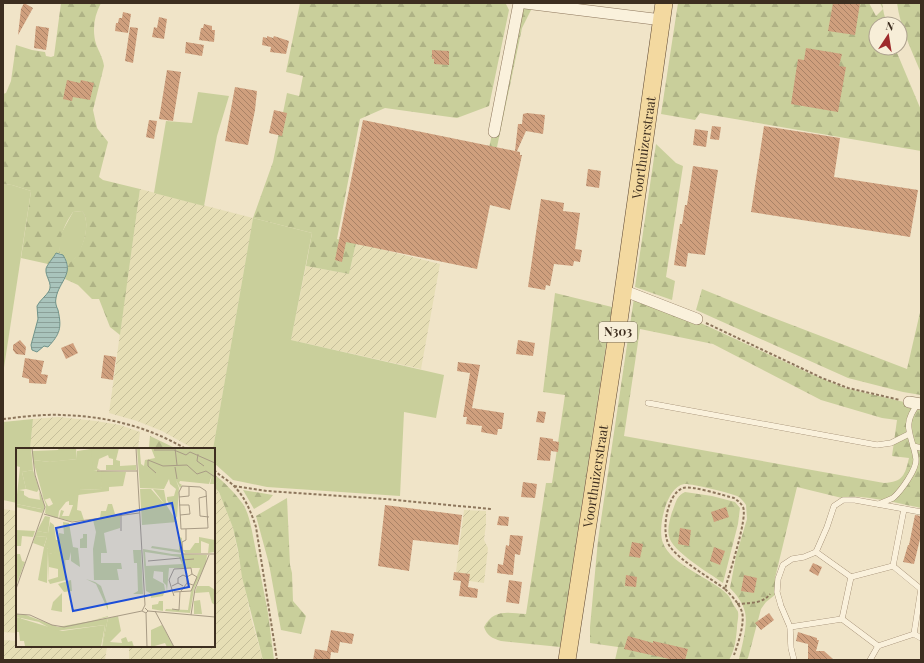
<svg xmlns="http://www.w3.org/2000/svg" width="924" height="663" viewBox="0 0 924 663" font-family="'Playfair Display',serif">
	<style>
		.farmland { fill: url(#farmland-furrows) }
		.green { fill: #c9cf9b }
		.forest { fill: url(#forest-firs); fill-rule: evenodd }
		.water { fill: url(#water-rules); stroke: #6f938a }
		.building { fill: url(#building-back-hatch) }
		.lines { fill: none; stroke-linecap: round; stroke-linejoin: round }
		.service-casing { stroke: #8d765c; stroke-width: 6 }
		.minor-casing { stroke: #8d765c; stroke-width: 12 }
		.primary-casing { stroke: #5b4430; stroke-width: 18 }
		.path { stroke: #8d765c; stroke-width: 2; stroke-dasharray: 3 2; stroke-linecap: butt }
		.service { stroke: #faf1dc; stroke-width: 5.5 }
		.minor { stroke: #faf1dc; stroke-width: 11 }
		.primary { stroke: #f3d9a0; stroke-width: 17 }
		.labels { text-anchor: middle; stroke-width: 4; stroke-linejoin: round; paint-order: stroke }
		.shield { fill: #f7eed8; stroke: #756857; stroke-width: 1 }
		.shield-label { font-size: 12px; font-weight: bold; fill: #3d2e20 }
		.street-label { font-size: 13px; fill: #3d2e20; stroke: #f7eed8 }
		.inset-road { fill: none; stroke: #a89b85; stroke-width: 1 }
		.view { fill: #1d4ed8; fill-opacity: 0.15; stroke: #1d4ed8; stroke-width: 2 }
		.inset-edge { fill: none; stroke: #3d2e20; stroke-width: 2 }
	</style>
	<defs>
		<pattern id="farmland-furrows" width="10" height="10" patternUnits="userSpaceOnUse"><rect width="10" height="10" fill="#e6deb5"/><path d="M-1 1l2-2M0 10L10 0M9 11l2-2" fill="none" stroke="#c6bf9b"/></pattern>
		<pattern id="forest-firs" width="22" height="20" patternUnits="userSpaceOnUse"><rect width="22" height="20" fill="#c9cf9b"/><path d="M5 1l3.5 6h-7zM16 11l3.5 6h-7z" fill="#aeb285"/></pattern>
		<pattern id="water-rules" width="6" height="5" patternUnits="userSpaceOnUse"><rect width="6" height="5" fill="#a9c4bc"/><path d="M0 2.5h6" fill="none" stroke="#8ba098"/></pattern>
		<pattern id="building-back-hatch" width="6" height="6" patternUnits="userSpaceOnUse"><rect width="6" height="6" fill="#cf9f7d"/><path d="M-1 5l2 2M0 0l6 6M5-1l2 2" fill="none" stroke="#a98266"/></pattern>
	</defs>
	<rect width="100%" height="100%" fill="#f0e4c8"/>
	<g class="farmland">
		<path d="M140 189 253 218 213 449H194L162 431 137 421 109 413Z"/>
		<path d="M356 243 440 264 421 369 291 340 306 266 349 274Z"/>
		<path d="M59 417 96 421 120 425 140 432 138 449H30L33 419Z"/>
		<path d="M214 487 219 492 233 528 251 618 263 660H129V646H214Z"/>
		<path d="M3 509 17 511V633L3 632Z"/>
		<path d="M464 510 486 511V524L484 540 488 548 484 583 455 579Z"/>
		<path d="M3 640 17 641V646L107 647 105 660H3Z"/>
	</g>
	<g class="green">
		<path d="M198 92 229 96 217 136 204 206 154 193 166 121 192 123Z"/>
		<path d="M3 184 12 185 31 191 3 374Z"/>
		<path d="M82 211C91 221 84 246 77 256 74 260 70 263 68 266L65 258 60 253 59 243 61 234 73 212Z"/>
		<path d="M253 218 312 233 291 340 444 375 436 418 404 412 400 496 267 487 233 480 214 463 213 449Z"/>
		<path d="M33 419 30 449H17V503L3 500V422Z"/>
	</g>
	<g class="forest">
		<path d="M61 3H101C94 16 92 30 96 44 99 52 103 58 104 66L93 110 97 128 108 142 99 177 103 180 140 189 120 335 110 327 99 299H92L78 285 65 279C67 275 66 270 68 266 69 262 74 260 76 256 84 246 91 221 82 211L73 212C64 225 59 237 60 253H56L51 262 48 264 21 258 31 191 12 185 3 184V94L6 93 11 81 16 45 32 50 45 52 46 56 51 57 54 56Z"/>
		<path d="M300 3H496L506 4 509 10 489 106 457 118 385 108 360 119 337 239 356 243 349 274 306 266 312 233 253 218 273 162 287 93 299 96 303 76 286 72Z"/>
		<path d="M678 3H869L876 16 883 9 880 3H882L884 14 887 24H876V48H895L921 110V151L700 113 695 120 661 114Z"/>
		<path d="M897 3H921V73C912 51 900 27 897 3Z"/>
		<path d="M520 6 532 8 522 28 497 147 489 148Z"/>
		<path d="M656 144 676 163 683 166 666 277 675 281 672 300 635 287Z"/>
		<path d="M702 289 761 313 907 369 921 308V395L903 392 848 378 696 310Z"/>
		<path d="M555 293 612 307 560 647 501 641C492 638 487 636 484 627 494 608 509 613 526 614L546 483H552L565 395 543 392Z"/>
		<path d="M634 298 674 312 705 325 811 374 845 388 921 406V508C902 504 858 493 842 498L797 487 775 578 776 594 766 602 761 609 748 658 746 660 739 659C742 646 748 624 745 612 743 603 736 594 730 588L736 556 747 519 746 505C744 502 741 498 737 496 731 493 690 483 684 484 666 487 657 529 663 543 671 565 711 578 727 594 731 598 732 603 735 607 736 609 738 611 738 612 739 617 737 623 737 628 736 639 735 650 729 660H615L618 647 590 643V627L598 540ZM640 329 713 344 821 400 882 418 897 420 892 456 909 458C905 475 903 482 884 483L624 436Z"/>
		<path d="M150 436 177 449H155L149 447Z"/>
		<path d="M214 474C224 482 235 493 243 504 248 512 250 522 252 531L268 613 274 660H263L242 577 238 550 233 528 219 492 214 487Z"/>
		<path d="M243 490 273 495 269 500 254 509Z"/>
		<path d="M685 492 712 496 735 502 740 508 738 524 723 583C711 574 671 551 669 536 667 529 670 519 672 512 676 503 676 496 685 492Z"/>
		<path d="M287 498 290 565 292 573 293 601 306 616 301 634 281 630 269 564 256 516Z"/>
	</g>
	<path class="water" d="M56 253 63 255C75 274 59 281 56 298 55 302 56 306 58 310 62 328 60 334 48 347L44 346 37 352 32 350 31 345 38 319 37 306C40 300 46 296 49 291 53 283 45 277 46 269 46 266 54 257 56 253Z"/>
	<g class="building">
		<path d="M24 3 33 8 18 35 21 9Z"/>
		<path d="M833 3H860L855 35 828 31Z"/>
		<path d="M123 12 131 14 128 33 115 31 116 23H118L119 18H122Z"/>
		<path d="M159 17 167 19 164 39 152 37 154 27 157 28Z"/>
		<path d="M204 24 212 26V30H215L214 42 199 40 201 28H203Z"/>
		<path d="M36 26 49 28 46 50 34 48Z"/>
		<path d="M130 27 138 28 133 63 125 61Z"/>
		<path d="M267 36 273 38 274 36 289 41 286 54 270 52 271 47 262 45 263 37 267 38Z"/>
		<path d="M186 42 204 45 202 56 185 53Z"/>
		<path d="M806 48 842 54 839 66 846 67 838 112 791 104 798 59 804 60Z"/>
		<path d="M432 50 449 51V65L434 64V59H432Z"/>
		<path d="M167 70 181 72 173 121 159 119Z"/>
		<path d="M67 80 80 83 81 80 94 83 90 100 73 97 72 101 63 99Z"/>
		<path d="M235 87 257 91 255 110 248 145 225 141Z"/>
		<path d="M274 110 287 113 282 136 269 133Z"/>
		<path d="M527 113 545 115 543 134 526 131 517 151H515L518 124H522L523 114Z"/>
		<path d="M149 120 157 121 154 139 146 137Z"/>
		<path d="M363 120 520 152V155H522L510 210 490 205 477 269 346 242 342 262 335 260Z"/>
		<path d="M712 126 721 127 719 140 710 139Z"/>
		<path d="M764 126 840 138 834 177 918 190 910 237 751 212Z"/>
		<path d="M695 129 708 131 706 147 693 145Z"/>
		<path d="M693 166 718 170 705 255 688 253 686 267 674 265 680 224H682L685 205H687Z"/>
		<path d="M588 169 601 171 599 188 586 186Z"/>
		<path d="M541 199 564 203 563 211 580 213 575 249 582 250 580 262 574 261 573 266 554 264 550 286 546 285 545 290 528 287Z"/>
		<path d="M20 340 26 347 25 355 16 354 13 350V345Z"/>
		<path d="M518 340 535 343 533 356 516 354Z"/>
		<path d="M73 343 78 353 66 359 61 348Z"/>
		<path d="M104 355 116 357 113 380 101 378Z"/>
		<path d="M25 358 44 361 41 374 48 375 46 384 29 383V379L22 377Z"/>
		<path d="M458 362 480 365 472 408 504 413 502 429H498L497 435 481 432 482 426 466 424 467 417H463L470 373 457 371Z"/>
		<path d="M538 411 546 412 544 423 536 422Z"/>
		<path d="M540 437 553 439V441L559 442 558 452 551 451 550 461 537 460Z"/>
		<path d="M523 482 537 484 535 498 521 497Z"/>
		<path d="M385 505 462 515 458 545 413 540 409 571 378 566Z"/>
		<path d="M726 507 729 517 714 522 711 512Z"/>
		<path d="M915 515 921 516V535L914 564 903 562 908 545H909Z"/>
		<path d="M499 516 509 517 508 526 497 525Z"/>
		<path d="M680 528 691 530 689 546 678 544Z"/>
		<path d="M510 535 523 536 520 555 515 554 513 575 497 573 498 564 503 565 506 545 509 546Z"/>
		<path d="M632 542 643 544 640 558 629 556Z"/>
		<path d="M714 547 725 551 720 565 710 561Z"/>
		<path d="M813 563 822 567 818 576 809 571Z"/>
		<path d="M454 572 470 574 468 587 478 589 477 598 459 596 461 581 453 580Z"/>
		<path d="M626 575 637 577 636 587 625 586Z"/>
		<path d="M744 575 757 578 754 593 741 591Z"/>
		<path d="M509 580 522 582 519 604 506 602Z"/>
		<path d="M769 613 774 620 761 630 755 623Z"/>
		<path d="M331 630 354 634 352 644 340 642 338 653 331 652 330 660H313L315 649 327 651Z"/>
		<path d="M798 632 817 638V640H819L816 651H824L834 660H808V644L796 641Z"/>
		<path d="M628 636 653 643V641L688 649 685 660H674L624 649Z"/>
	</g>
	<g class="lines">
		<g class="service-casing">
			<g id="service">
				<path d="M648 403 877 445 891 443 909 434"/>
				<path d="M913 446 921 448"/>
				<path d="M879 504C883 502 889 500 893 498 901 491 917 469 916 459 913 436 900 426 918 404"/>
				<path d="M816 552 851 577"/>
				<path d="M893 566 904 509"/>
				<path d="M842 619 851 577 893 566 921 589 914 634"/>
				<path d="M790 627 842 619 878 646"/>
				<path d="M794 660 791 648 790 627 781 606 777 592 778 579 783 565 792 559 804 557 816 552 827 527 834 506 843 500H855L921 512"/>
				<path d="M870 660 878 646 914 634 921 638"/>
			</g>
		</g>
		<g class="minor-casing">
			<g id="minor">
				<path d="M525 3 662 20"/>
				<path d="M494 132 519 3"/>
				<path d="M623 292 630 293 697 319"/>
				<path d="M909 402 921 404"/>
			</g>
		</g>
		<g class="primary-casing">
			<g id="primary">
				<path id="s1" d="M567 660 617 335 664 3"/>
			</g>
		</g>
		<g class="path">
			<path d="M706 323 822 378 848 388 900 400"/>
			<path d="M3 419C22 417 42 414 61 415 105 416 147 426 186 449"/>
			<path d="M214 470C220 476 228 480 234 486 245 497 251 512 256 527L277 660"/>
			<path d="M234 486 267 491 385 499 491 509"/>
			<path d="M725 589C710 578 681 561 671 548 660 536 666 494 683 488 692 485 725 496 734 498 738 501 741 503 743 507 748 518 729 574 725 589 731 595 739 603 742 612 745 623 738 644 734 655"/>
			<path d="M737 604C748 603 763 604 770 594"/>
		</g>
		<use href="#service" class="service"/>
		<use href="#minor" class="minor"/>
		<use href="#primary" class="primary"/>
	</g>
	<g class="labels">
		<rect class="shield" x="599" y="322" width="38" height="20" rx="3"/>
		<g class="shield-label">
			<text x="618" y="336">N303</text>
		</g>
		<g class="street-label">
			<text dy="5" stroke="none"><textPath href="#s1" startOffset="518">Voorthuizerstraat</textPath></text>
			<text dy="5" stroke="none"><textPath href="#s1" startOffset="186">Voorthuizerstraat</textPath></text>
		</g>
	</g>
	<g transform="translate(16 448)">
		<rect width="199" height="199" fill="#f0e4c8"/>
		<path d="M0 0H15L17 22 6 24 10 41 3 42 8 43V47L13 50 25 52 26 61 0 56 4 19 0 18ZM43 0H60L61 11 34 14 17 12 16 3 42 2ZM74 0H103L100 12 104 13V18L120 17V22H90V17H97V11L93 10 92 7 83 11 81 20 84 22 76 23ZM85 23 110 24 107 38 93 39V43L62 47 63 42 86 41 84 26V40H55ZM29 68 34 69 32 85 21 83ZM0 82 19 83 17 89 6 88 5 98H0ZM67 86H71V100H64V91L67 90ZM19 88 31 89 28 98 32 101 31 135 22 132 28 99 17 95ZM77 101H85V115H105L106 121H101L103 132H78ZM43 103H49L50 132 34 136 32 132 42 129V121L33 119V106ZM0 106H4L6 113 9 114 0 138ZM55 132 56 143 48 144 42 136ZM181 138H193L199 142V157L196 155 193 144 179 145ZM46 145V164L35 162 37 154ZM143 153H147V163L136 161V157L142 156ZM102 168 105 183 94 194 106 195 105 191 110 189 112 194 116 193 118 199H86L92 170ZM0 169 46 183 89 177 85 199H12L9 198 8 193H4L3 184H0ZM146 177 158 199H151L149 195 135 199V182Z" fill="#c9cf9b"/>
		<path d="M121 0H127L124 1V5L125 16 128 18 129 12 139 10 135 0H199V36H194L196 27 193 36 164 33 163 35 166 37 164 40 160 32 163 40 161 70 151 52V49L158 48 160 41 154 36 153 31 148 41 124 40ZM53 12 54 26 85 23 55 40H84L85 25 86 41 63 42 61 62 65 63 68 72 55 73 43 70 45 62 48 63 46 68H53L57 57H53V53L50 54 43 63 42 70 29 65 30 57 25 44 32 58 38 61 34 14ZM17 22 23 41 21 44 10 41 6 24ZM124 41H135L150 58 137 41 148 42 151 58 161 74 126 77ZM23 43 29 58 26 65 0 59V56L25 61ZM92 56H96L99 66 84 70 85 63H90ZM104 68V80L88 85 91 105H85V101H77L80 84 77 72ZM34 74 38 77 40 92H43V85L48 86 47 74 53 75 57 99 62 100 64 119 55 113V104L53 112H49L48 103 33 106 32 135V101L28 99 31 89 19 88 21 83 32 85ZM164 89 166 90V105L135 100 136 98 163 102ZM183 89 199 92V104L192 105 193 96 185 93V105H169L167 102H174L179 95H183ZM127 101 156 106 191 107 190 115 178 141 174 165 149 163 150 161 172 162 175 143 184 120H153L151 143 150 137 147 134V124L138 123 137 130 148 136 149 142 147 148 135 150 134 145 130 143ZM129 104 163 109 166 116 130 118ZM117 102H125L127 146H117L122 143 121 115H118ZM70 131 79 134 85 138 92 158V169L75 173 92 168V162L80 136ZM184 152 186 166H178V153ZM0 166 10 167 42 179 92 170 86 199 89 177 39 183 23 174 5 170 3 182 4 170 0 169Z" fill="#c9cf9b" fill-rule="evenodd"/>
		<path d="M75 1 77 22 85 24 86 39 64 40 63 47 48 48 44 53 40 70 30 66V60L37 56 34 50 28 52 17 12 34 14 61 11V3Z" fill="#c9cf9b"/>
		<path class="inset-road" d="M120 0 129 157 126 163 130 165M159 0 161 17M138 2H158L170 7 174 4 199 15M182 6 181 13 188 18M159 19 161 31M81 23H121M140 25 132 18V12L147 18 171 17 181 26 190 23 199 29M166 38 184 39 190 43 192 80 165 81 163 44ZM191 48 183 50 184 68 193 69M163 49 173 48V38M163 57H173L174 66 164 67M28 66 56 74 123 65M105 66V83M165 106H199M167 106 166 94 170 92V81M166 112 178 111M132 113 165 110M162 135V130L167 127 171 129V135M156 138 162 135 167 138M0 141 29 59 19 27 16 0M165 143 171 135 177 137M158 144 175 143 181 129 176 126 171 129M158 148 153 132 158 121 175 120 176 126M129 160 132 163 130 165 131 199M156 161 163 162 164 144M132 163 199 169M139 163 158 199M0 166 14 167 36 177 48 179 126 163M175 167 179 141 193 107"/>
		<path class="view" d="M156 55 173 139 57 163 40 80Z"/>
		<rect width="199" height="199" class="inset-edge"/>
	</g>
	<rect width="924" height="663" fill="none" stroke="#3d2e20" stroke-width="8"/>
	<g transform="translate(888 36) rotate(12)"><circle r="19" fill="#f7eed8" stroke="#ada18e"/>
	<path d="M0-3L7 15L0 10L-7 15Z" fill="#9e2a2b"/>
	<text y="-6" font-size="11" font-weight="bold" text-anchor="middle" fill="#3d2e20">N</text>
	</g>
</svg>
